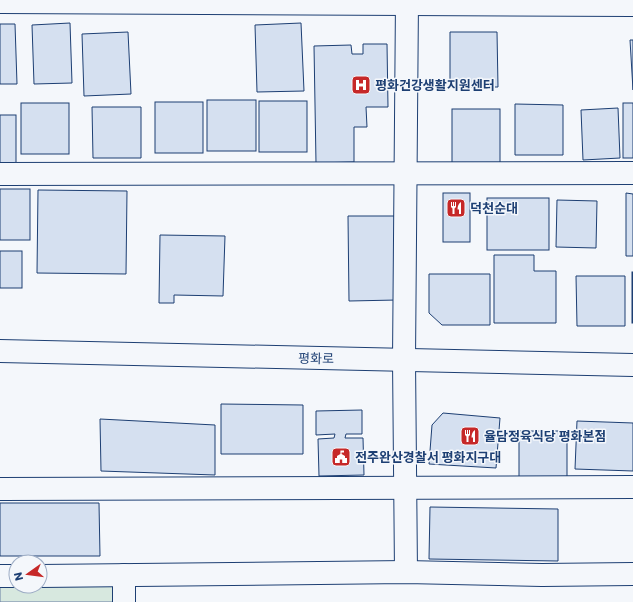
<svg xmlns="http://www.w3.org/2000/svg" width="633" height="602" viewBox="0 0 633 602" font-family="Poppins,'Noto Sans KR',sans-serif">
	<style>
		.green { fill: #d7e8df; stroke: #687fa3 }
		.building { fill: #d5e0f0; stroke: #1d3f73 }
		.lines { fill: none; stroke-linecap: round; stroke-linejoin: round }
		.minor-casing { stroke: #1d3f73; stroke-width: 24 }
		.minor { stroke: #f4f7fb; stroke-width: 22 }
		.labels { text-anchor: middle; stroke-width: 3; stroke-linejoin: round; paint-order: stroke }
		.poi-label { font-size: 13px; font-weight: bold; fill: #1d3f73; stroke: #f4f7fb; text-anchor: start }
		.street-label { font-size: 13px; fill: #1d3f73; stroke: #f4f7fb }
	</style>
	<rect width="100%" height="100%" fill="#f4f7fb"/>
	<path class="green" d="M124 575V602H0V576L16 586H40Z"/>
	<g class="building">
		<path d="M70 23 72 83 34 84 32 25Z"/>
		<path d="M301 23 304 91 257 92 255 25Z"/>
		<path d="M0 24H15L17 84H0Z"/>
		<path d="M128 32 131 94 84 96 82 34Z"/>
		<path d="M450 32H497L498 87H450Z"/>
		<path d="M630 40H633V90Z"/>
		<path d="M363 44H387L388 107H366L367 127H354V162L316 163 314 46 351 45 352 54H363Z"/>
		<rect x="207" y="100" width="49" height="51"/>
		<rect x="259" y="101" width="48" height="51"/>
		<rect x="155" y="102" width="48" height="51"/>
		<rect x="21" y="103" width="48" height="51"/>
		<rect x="623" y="103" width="10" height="55"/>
		<path d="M515 104 563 105V155H515Z"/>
		<path d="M92 107H141V158H93Z"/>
		<path d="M618 108 620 158 583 160 581 110Z"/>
		<rect x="452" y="109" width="48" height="54"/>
		<rect x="0" y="115" width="16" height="49"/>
		<rect x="0" y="189" width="30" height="51"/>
		<path d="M38 190 127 191 126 274 37 273Z"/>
		<rect x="443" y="193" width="27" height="49"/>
		<path d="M626 193 633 194V256H626Z"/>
		<rect x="487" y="198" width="62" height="52"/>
		<path d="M557 200 597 201 596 248 556 247Z"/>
		<path d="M348 216H396L397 300 349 301Z"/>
		<path d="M160 235 225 236 223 296 174 295V303H159Z"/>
		<rect x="0" y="251" width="22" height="37"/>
		<path d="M494 255H534V271H556V323H494Z"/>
		<rect x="632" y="272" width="1" height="51"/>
		<path d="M429 274H490V325H442L429 313Z"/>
		<path d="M576 276H625V326H577Z"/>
		<path d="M221 404 303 405V454H221Z"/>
		<path d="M362 410V434H346L345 438H363L364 475 319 476 318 439 334 438 335 434 316 435V411Z"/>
		<path d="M443 413 500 418 496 468 429 464 432 425Z"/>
		<path d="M100 419 215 425V475L101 471Z"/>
		<path d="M577 421 633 423V471L575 469Z"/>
		<path d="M519 431H567V482L519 481Z"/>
		<path d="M0 503H99L100 556H0Z"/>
		<path d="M430 507 558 509V561L429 559Z"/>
	</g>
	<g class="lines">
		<g class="minor-casing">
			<g id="minor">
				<path d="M0 2 633 5"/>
				<path d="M0 174 633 173"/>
				<path d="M0 351 633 365"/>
				<path d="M0 489 633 487"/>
				<path d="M406 572 404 360 407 0"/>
				<path d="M124 575V602"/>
				<path d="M0 576H16"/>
				<path d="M40 576 406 572 542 575 633 574"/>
			</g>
		</g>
		<use href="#minor" class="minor"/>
	</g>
	<defs>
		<g id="hospital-square" transform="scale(1)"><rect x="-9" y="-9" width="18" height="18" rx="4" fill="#c62828" stroke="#f4f7fb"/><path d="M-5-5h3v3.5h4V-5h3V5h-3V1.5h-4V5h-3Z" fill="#fff"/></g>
		<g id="restaurant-square" transform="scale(1)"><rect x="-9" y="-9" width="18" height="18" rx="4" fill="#c62828" stroke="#f4f7fb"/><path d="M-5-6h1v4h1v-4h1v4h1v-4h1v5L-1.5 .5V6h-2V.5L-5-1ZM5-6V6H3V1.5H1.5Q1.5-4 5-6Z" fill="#fff"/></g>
		<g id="civic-square" transform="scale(1)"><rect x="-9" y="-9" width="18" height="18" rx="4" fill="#c62828" stroke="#f4f7fb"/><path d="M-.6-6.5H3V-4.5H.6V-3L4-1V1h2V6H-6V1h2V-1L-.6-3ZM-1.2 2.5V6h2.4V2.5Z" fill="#fff"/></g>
	</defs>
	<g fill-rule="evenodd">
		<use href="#hospital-square" x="361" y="85"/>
		<use href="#restaurant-square" x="456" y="208"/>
		<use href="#restaurant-square" x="470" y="436"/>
		<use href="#civic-square" x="341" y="457"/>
	</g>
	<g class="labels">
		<g class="poi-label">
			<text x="375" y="90">평화건강생활지원센터</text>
			<text x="470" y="213">덕천순대</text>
			<text x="484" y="441">율담정육식당 평화본점</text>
			<text x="355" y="462">전주완산경찰서 평화지구대</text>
		</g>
		<g class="street-label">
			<text transform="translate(316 358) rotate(1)" y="5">평화로</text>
		</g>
	</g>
	<g transform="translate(28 574) rotate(256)"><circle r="19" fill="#f4f7fb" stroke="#9eadc5"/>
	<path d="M0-3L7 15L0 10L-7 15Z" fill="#c62828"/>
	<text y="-6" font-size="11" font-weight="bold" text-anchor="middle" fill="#1d3f73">N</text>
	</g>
</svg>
